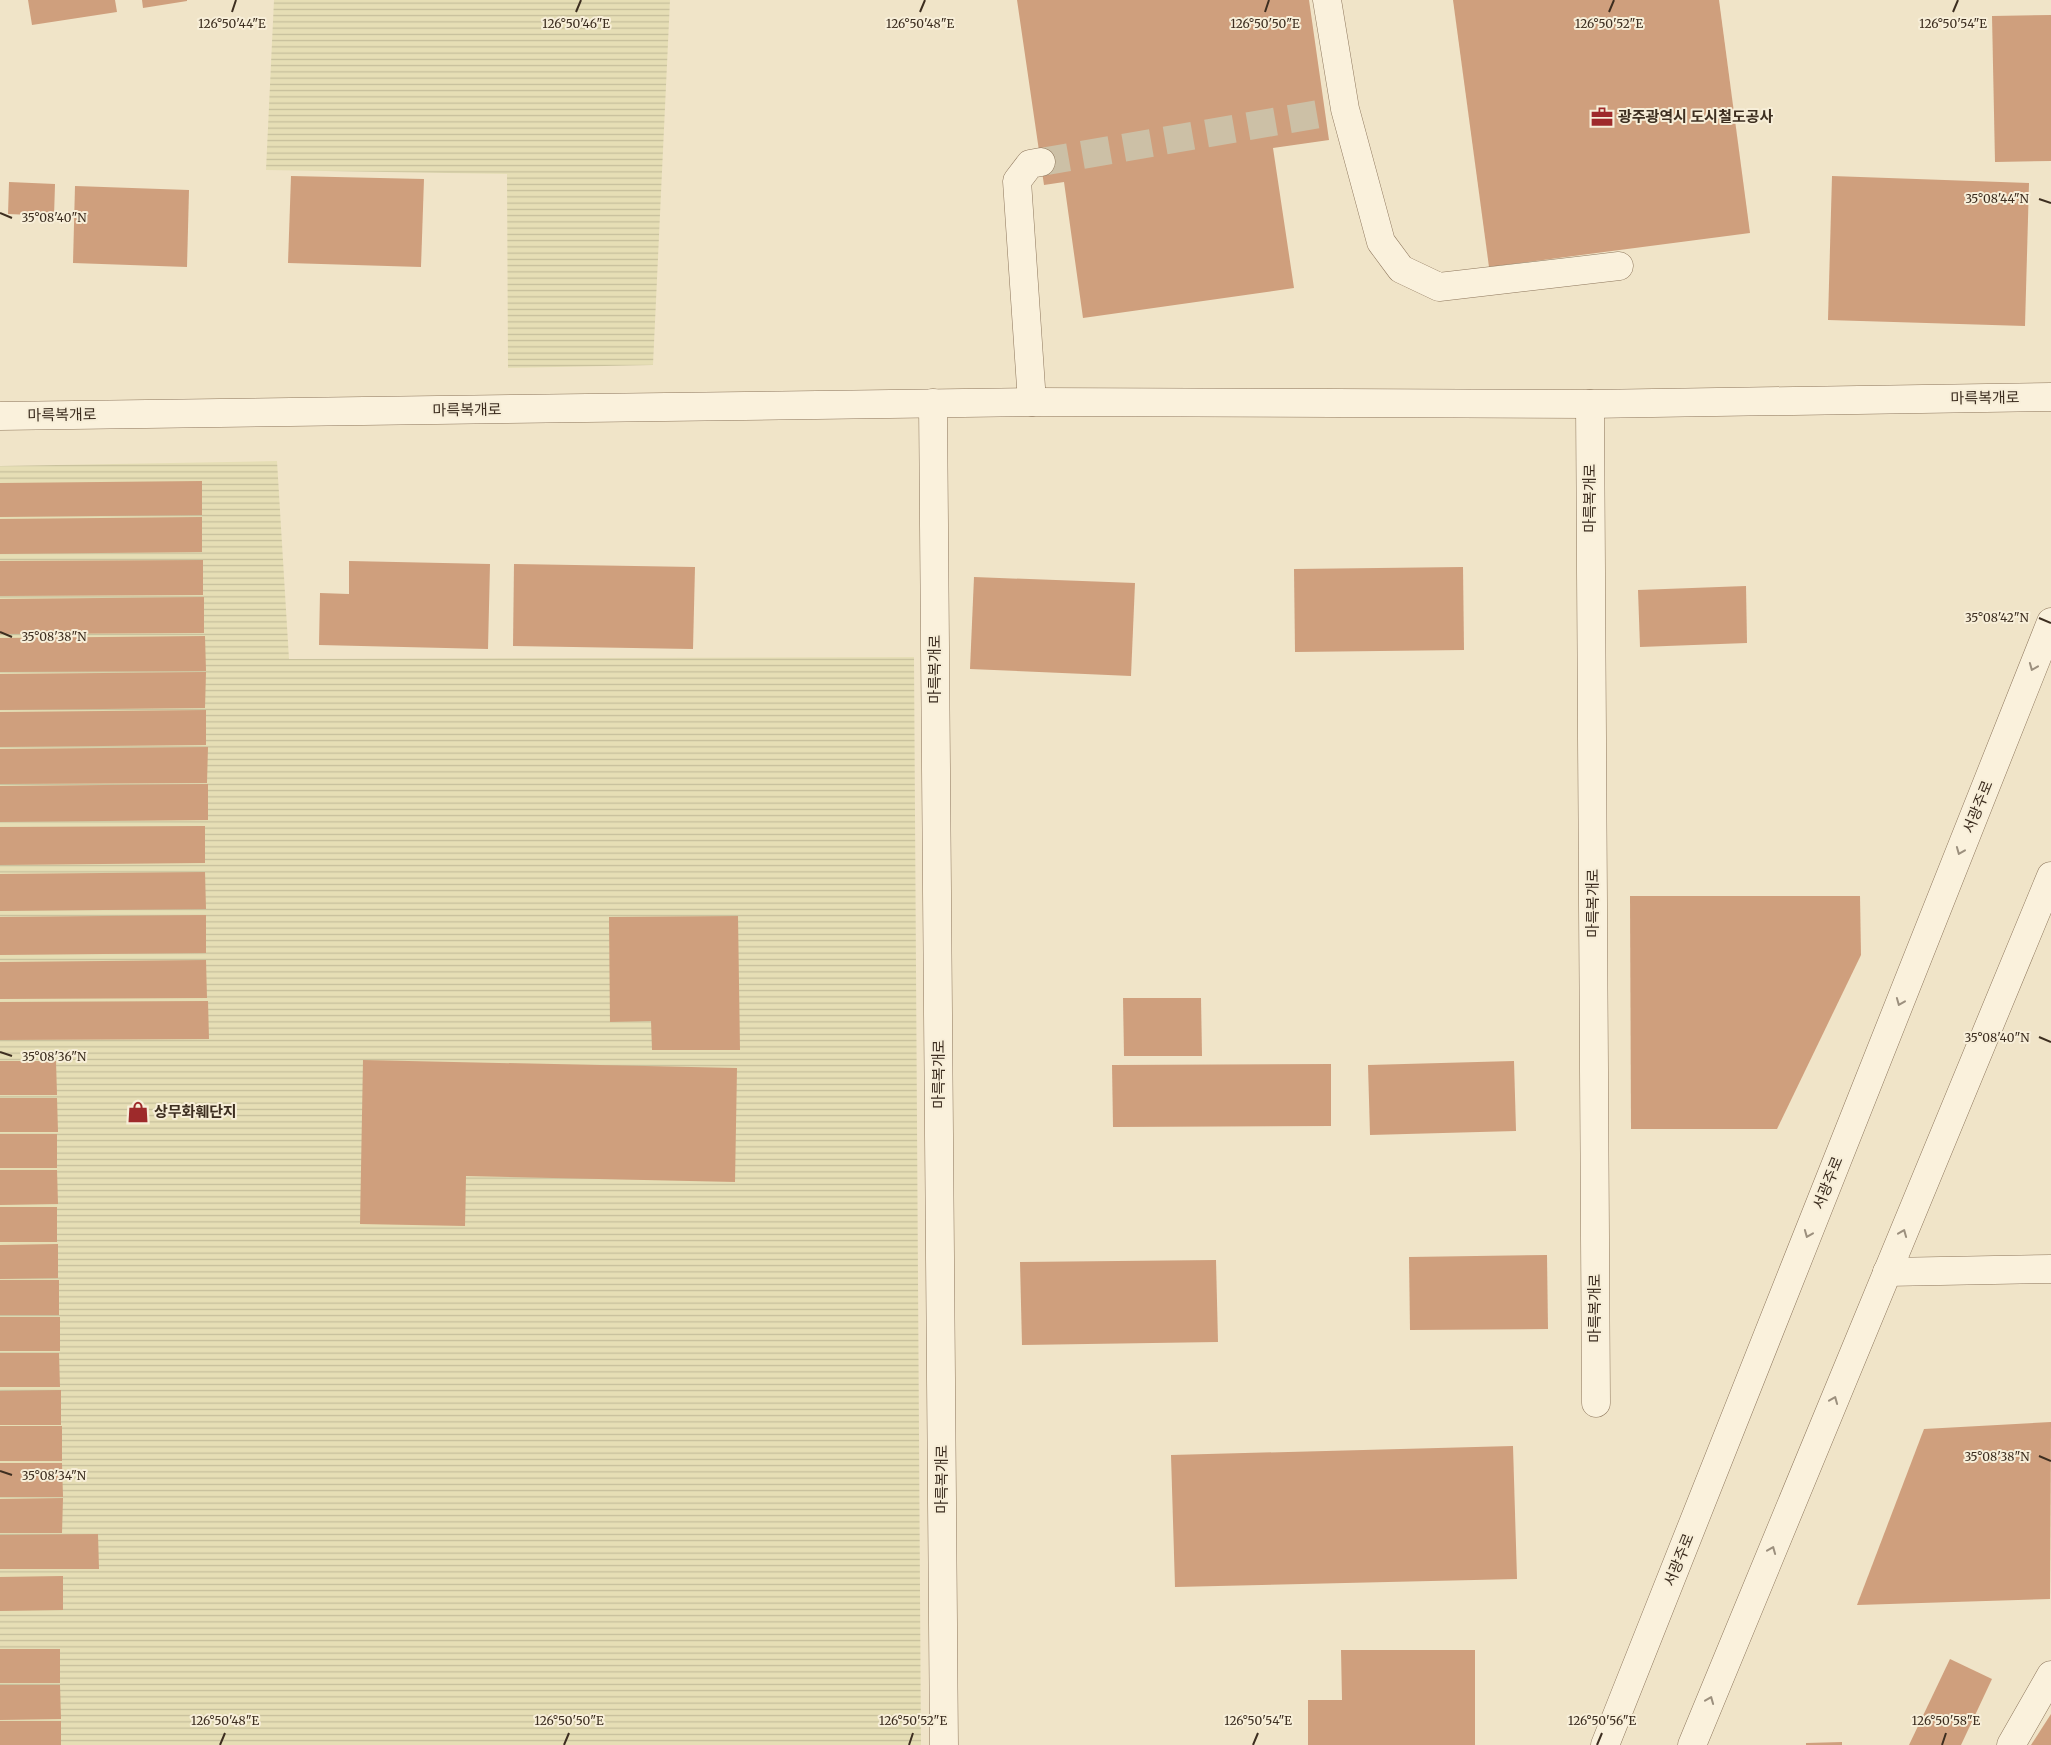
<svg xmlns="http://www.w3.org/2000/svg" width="2051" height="1745" viewBox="0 0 2051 1745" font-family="Merriweather,'Noto Sans KR',serif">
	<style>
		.farmland { fill: url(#farmland-rules) }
		.building { fill: #cf9f7d }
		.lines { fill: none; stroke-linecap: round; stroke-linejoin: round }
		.minor-tunnel { stroke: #ccc0a6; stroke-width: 28; stroke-dasharray: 28 14; stroke-linecap: butt }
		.minor-casing { stroke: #8d765c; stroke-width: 29 }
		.minor { stroke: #faf1dc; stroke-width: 28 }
		.oneway { stroke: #9c907e }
		.ticks { fill: none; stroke: #3d2e20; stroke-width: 2 }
		.labels { text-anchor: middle; stroke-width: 4; stroke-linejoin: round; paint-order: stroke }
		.poi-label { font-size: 15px; font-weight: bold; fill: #3d2e20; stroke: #f7eed8; text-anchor: start }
		.street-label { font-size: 15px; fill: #3d2e20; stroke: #f7eed8 }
		.ticks-label { font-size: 12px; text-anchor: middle; fill: #3d2e20; stroke: #f7eed8; stroke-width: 4; stroke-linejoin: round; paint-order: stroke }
	</style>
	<defs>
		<pattern id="farmland-rules" width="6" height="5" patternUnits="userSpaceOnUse" patternTransform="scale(1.25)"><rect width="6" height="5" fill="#e6deb5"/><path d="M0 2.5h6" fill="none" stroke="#c6bf9b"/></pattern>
	</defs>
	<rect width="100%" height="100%" fill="#f0e4c8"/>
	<g class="farmland">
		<path d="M274 0H670L653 365 508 368 507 174 266 170Z"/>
		<path d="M277 461 289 659 914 657 921 1745H0V466Z"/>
	</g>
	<g class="building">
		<path d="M28 0H115L117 12 32 25Z"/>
		<path d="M142 0H187V1L143 8Z"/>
		<path d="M1017 0H1309L1329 140 1273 148 1294 288 1083 318 1064 182 1044 185Z"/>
		<path d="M1453 0H1719L1750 233 1489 267Z"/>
		<path d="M2051 15V161L1995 162 1992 16Z"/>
		<path d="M291 176 424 179 421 267 288 263Z"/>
		<path d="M1832 176 2029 183 2025 326 1828 320Z"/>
		<path d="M9 182 55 184 54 216 8 214Z"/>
		<path d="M75 186 189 190 187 267 73 263Z"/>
		<path d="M202 481V515L0 517V483Z"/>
		<path d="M202 517V552L0 554V519Z"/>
		<path d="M203 560V595L0 596V561Z"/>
		<path d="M349 561 490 564 488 649 319 645 320 593 349 594Z"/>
		<path d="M514 564 695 567 693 649 513 646Z"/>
		<path d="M1463 567 1464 650 1295 652 1294 569Z"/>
		<path d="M974 577 1135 583 1131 676 970 669Z"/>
		<path d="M1746 586 1747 643 1640 647 1638 590Z"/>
		<path d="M204 597V633L0 634V599Z"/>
		<path d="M205 636 206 671 0 672V638Z"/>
		<path d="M206 672 205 708 0 710V674Z"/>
		<path d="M206 710V745L0 747V712Z"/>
		<path d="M208 747 207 783 0 784V749Z"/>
		<path d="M208 784V820L0 822V786Z"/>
		<path d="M205 826V863L0 865V827Z"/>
		<path d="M205 872 206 909 0 911V874Z"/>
		<path d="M1630 896H1860L1861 955 1777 1129H1631Z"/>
		<path d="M206 915V953L0 955V917Z"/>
		<path d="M738 916 740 1050H652L651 1021 610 1022 609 917Z"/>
		<path d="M206 960 207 998 0 999V962Z"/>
		<path d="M1123 998H1201L1202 1056H1124Z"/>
		<path d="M208 1001 209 1039 0 1040V1002Z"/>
		<path d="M363 1060 737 1068 735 1182 466 1176 465 1226 360 1224Z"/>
		<path d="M0 1061H56L57 1095H0Z"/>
		<path d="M1514 1061 1516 1131 1370 1135 1368 1065Z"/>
		<path d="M1331 1064V1126L1113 1127 1112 1065Z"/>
		<path d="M0 1098H57L58 1132H0Z"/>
		<rect x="0" y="1134" width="57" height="34"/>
		<path d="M0 1170H57L58 1204 0 1205Z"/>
		<rect x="0" y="1207" width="57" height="35"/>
		<path d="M58 1244V1278L0 1279V1245Z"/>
		<path d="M1547 1255 1548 1329 1410 1330 1409 1257Z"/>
		<path d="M1216 1260 1218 1342 1022 1345 1020 1262Z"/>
		<rect x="0" y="1280" width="59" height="35"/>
		<rect x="0" y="1317" width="60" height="34"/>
		<path d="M0 1353H59L60 1387H0Z"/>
		<path d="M61 1390V1425H0V1391Z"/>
		<path d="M2051 1422 2050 1599 1857 1605 1924 1429Z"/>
		<rect x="0" y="1426" width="62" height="35"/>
		<path d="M1513 1446 1517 1579 1175 1587 1171 1455Z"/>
		<path d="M0 1463H62L63 1497H0Z"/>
		<path d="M63 1498 62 1533H0V1499Z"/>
		<path d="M98 1534 99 1569H0V1535Z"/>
		<path d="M63 1576V1610L0 1611V1577Z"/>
		<rect x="0" y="1649" width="60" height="34"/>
		<path d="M1341 1650H1475V1745H1308V1700H1342Z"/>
		<path d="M1950 1659 1992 1679 1961 1745H1909Z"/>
		<path d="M0 1685H60L61 1719 0 1720Z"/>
		<path d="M2051 1714V1745H2031Z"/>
		<rect x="0" y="1721" width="61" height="24"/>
		<path d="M1842 1742V1745H1806V1743Z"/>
	</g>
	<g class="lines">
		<path class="minor-tunnel" d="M1041 162 1325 113"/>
		<g class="minor-casing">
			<g id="minor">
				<path d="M1327 0 1345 109 1381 242 1401 269 1439 287 1619 266"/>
				<path d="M1032 402 1017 181 1030 164 1041 162"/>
				<path d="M933 403 944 1745"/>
				<path d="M1590 404 1596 1403"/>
				<path d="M0 416 1032 402 1590 404 2051 397"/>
				<path d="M1887 1272 2051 1269"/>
				<path d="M1605 1745 2051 622"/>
				<path d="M1692 1745 2051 876"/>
				<path d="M2011 1745 2051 1675"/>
			</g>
		</g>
		<use href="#minor" class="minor"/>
	</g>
	<defs><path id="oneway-chevron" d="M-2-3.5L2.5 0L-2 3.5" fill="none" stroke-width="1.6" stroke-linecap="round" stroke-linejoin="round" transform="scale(1.25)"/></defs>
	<g class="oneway">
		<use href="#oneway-chevron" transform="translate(2033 667) rotate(112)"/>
		<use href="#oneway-chevron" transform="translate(1960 851) rotate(112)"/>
		<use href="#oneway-chevron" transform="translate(1900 1002) rotate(112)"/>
		<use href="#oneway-chevron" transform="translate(1903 1233) rotate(-68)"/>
		<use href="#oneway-chevron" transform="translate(1808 1234) rotate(112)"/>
		<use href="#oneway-chevron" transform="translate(1834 1400) rotate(-68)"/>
		<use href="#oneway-chevron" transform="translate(1772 1550) rotate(-68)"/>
		<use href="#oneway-chevron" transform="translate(1710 1700) rotate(-68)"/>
	</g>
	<path class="ticks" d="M232 12 236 0M576 12 581 0M920 12 925 0M1265 12 1269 0M1609 12 1614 0M1953 12 1958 0M2039 199 2051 203M0 213 12 218M2039 618 2051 623M0 632 12 637M2039 1037 2051 1042M0 1052 12 1056M2039 1456 2051 1461M0 1471 12 1475M220 1745 225 1733M564 1745 569 1733M909 1745 913 1733M1253 1745 1258 1733M1597 1745 1602 1733M1942 1745 1946 1733"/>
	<defs>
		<g id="office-bare" transform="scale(1.725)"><path d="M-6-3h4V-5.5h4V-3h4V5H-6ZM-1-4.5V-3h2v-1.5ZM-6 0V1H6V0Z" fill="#9e2a2b" stroke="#f7eed8" stroke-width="2.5" paint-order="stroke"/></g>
		<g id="shop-bare" transform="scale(1.725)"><path d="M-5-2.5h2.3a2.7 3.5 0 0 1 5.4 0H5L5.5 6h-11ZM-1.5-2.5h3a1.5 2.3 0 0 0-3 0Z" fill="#9e2a2b" stroke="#f7eed8" stroke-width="2.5" paint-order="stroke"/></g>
	</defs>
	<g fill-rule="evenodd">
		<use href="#office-bare" x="1602" y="117"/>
		<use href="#shop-bare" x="138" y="1112"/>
	</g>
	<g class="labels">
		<g class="poi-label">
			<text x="1618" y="122">광주광역시 도시철도공사</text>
			<text x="154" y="1117">상무화훼단지</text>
		</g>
		<g class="street-label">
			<text transform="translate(1985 398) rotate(-1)" y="5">마륵복개로</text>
			<text transform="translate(467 410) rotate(-1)" y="5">마륵복개로</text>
			<text transform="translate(62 415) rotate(-1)" y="5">마륵복개로</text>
			<text transform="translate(1590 498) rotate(-90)" y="5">마륵복개로</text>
			<text transform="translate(935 669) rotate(-90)" y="5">마륵복개로</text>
			<text transform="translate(1978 807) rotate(-68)" y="5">서광주로</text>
			<text transform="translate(1593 903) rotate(-90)" y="5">마륵복개로</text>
			<text transform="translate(939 1074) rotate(-90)" y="5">마륵복개로</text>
			<text transform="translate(1828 1183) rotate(-68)" y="5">서광주로</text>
			<text transform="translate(1595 1308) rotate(-90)" y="5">마륵복개로</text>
			<text transform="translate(942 1479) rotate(-90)" y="5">마륵복개로</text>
			<text transform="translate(1679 1560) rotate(-68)" y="5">서광주로</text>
		</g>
	</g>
	<g class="ticks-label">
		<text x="232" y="28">126°50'44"E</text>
		<text x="576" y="28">126°50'46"E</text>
		<text x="920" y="28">126°50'48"E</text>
		<text x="1265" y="28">126°50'50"E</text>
		<text x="1609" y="28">126°50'52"E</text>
		<text x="1953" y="28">126°50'54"E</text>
		<text x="1997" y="203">35°08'44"N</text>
		<text x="54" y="222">35°08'40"N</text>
		<text x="1997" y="622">35°08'42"N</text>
		<text x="54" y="641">35°08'38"N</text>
		<text x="1997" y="1042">35°08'40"N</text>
		<text x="54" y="1061">35°08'36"N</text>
		<text x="1997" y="1461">35°08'38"N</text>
		<text x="54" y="1480">35°08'34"N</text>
		<text x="225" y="1725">126°50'48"E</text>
		<text x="569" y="1725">126°50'50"E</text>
		<text x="913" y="1725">126°50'52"E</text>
		<text x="1258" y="1725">126°50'54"E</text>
		<text x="1602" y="1725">126°50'56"E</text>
		<text x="1946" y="1725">126°50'58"E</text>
	</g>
</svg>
